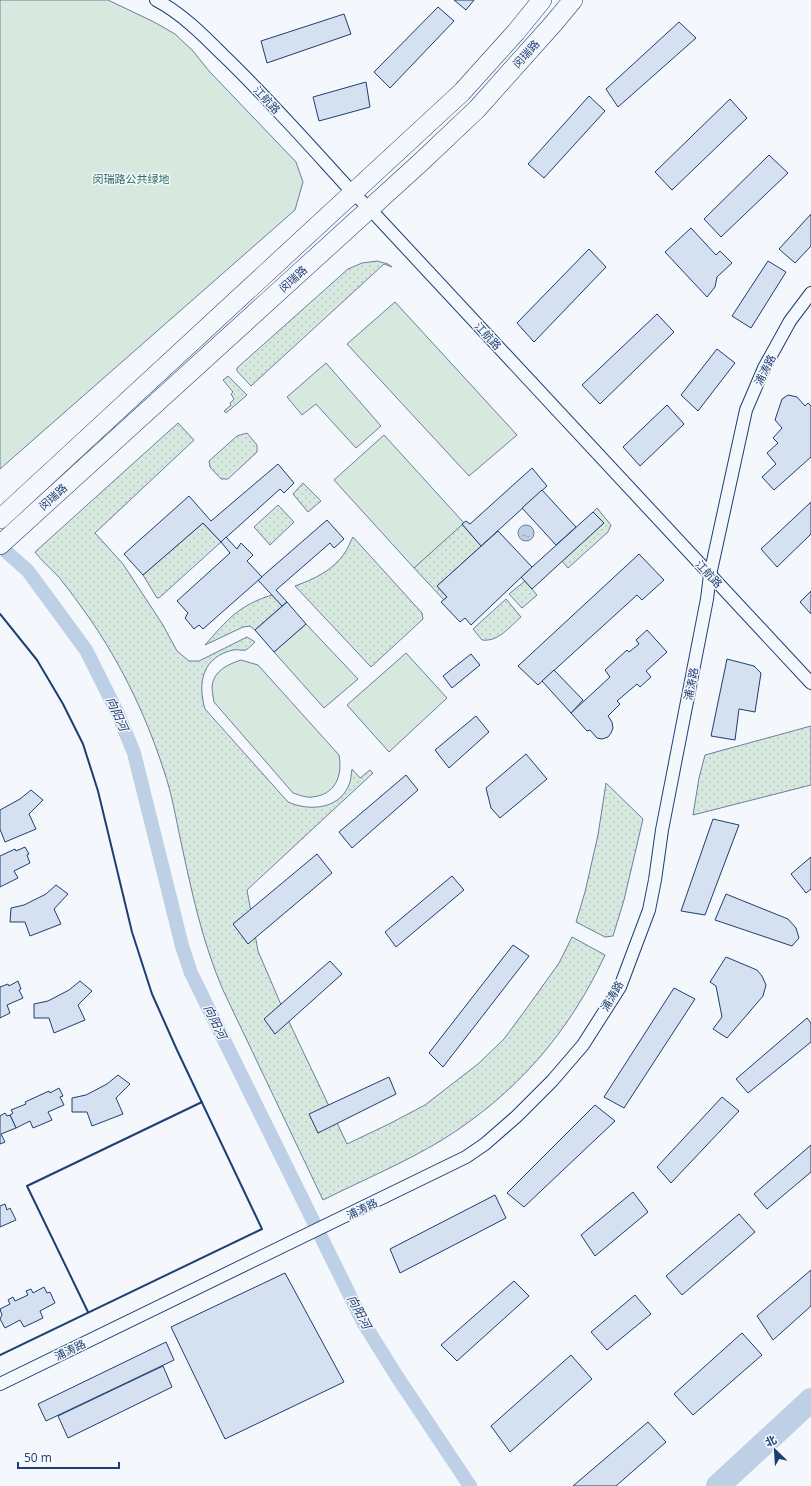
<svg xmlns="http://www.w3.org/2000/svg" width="811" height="1486" viewBox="0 0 811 1486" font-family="'Open Sans','Noto Sans SC',sans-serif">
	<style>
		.grass { fill: url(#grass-dots); stroke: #687fa3 }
		.park { fill: #d7e8df; stroke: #687fa3 }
		.water { fill: url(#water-ripples); stroke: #687fa3 }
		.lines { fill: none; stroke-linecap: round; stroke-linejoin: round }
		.canal { stroke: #bed0e5; stroke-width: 14 }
		.river { stroke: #bed0e5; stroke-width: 24 }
		.building { fill: #d5e0f0; stroke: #1d3f73 }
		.street-casing { stroke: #1d3f73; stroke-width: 14 }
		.primary-casing { stroke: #1d3f73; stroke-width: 20 }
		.street { stroke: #f4f7fb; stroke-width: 12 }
		.primary { stroke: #f4f7fb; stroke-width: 19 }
		.wall { stroke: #1d3f73; stroke-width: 2 }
		.labels { text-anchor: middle; stroke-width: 3; stroke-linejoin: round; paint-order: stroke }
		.street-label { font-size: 11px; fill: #1d3f73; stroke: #f4f7fb }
		.park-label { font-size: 11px; fill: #2c6c60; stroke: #f4f7fb }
		.water-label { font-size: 12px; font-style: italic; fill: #1d3f73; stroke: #f4f7fb }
	</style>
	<defs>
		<pattern id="grass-dots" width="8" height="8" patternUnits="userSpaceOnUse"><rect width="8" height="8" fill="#d7e8df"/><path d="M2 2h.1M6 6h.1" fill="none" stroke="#b8c8c3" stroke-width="1.8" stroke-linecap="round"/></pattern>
		<pattern id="water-ripples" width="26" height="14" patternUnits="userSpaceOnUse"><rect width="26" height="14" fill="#bed0e5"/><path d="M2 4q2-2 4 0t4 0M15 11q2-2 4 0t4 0" fill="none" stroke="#9aaabe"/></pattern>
	</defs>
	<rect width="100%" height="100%" fill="#f4f7fb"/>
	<g class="grass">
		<path d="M377 261 388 264 392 267 384 264 251 386 237 371V368L348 269 362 263Z"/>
		<path d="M228 376 247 395 226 413 224 411 231 405 230 403 234 399 231 394 233 392 223 380Z"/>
		<path d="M178 423 194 440 95 533 123 564 163 625 177 651 189 661H199L247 637 255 642C253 644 249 648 246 650 242 651 237 649 233 650 203 657 197 682 205 709L288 802C308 811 337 810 348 787 351 782 351 775 352 769L360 778 370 770 373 773 247 890 258 951 282 1007 347 1144 389 1124 425 1105 478 1064 504 1039 529 1005 559 963 572 937 605 955C569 1033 516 1094 442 1140 404 1163 363 1180 323 1200L223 990C202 941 192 893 181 842 176 819 172 794 164 771 145 712 117 655 80 605 73 595 65 585 58 576 50 568 42 561 35 552Z"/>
		<path d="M247 433 257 445V452L228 479H221L210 467 209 461 237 436Z"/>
		<path d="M303 483 321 501 308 512 293 494Z"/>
		<path d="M278 505 294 522 270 545 254 527Z"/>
		<path d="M597 508 611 525 608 532 568 568 562 561 604 523 593 512Z"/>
		<path d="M203 523 221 542 159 598H157L143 575Z"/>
		<path d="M462 524 481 546 437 586 447 597 444 600 414 568Z"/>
		<path d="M353 537 422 613 423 619 371 667 295 586C314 579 332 571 344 554 348 549 350 542 353 537Z"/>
		<path d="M525 581 537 595 522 608 509 594Z"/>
		<path d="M272 595 282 606 255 630 250 626 243 627 205 645C227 620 239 605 272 595Z"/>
		<path d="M506 599 521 617C509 627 499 642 482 640L473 629Z"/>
		<path d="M811 726V785L693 815 699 778 705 755Z"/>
		<path d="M606 783 643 819 624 900 613 936 605 937 576 922 585 892 598 835Z"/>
	</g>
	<g class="park">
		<path d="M0 0H108L154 22 175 34 193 51 209 71 296 162 303 182 295 210 0 469Z"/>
		<path d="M395 302 517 435 469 476 347 344Z"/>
		<path d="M326 363 381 426 356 448 316 404 302 415 287 397Z"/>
		<path d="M384 435 464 523 414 568 334 480Z"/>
		<path d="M306 624 358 679 324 708 274 652Z"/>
		<path d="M406 653 447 698 389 752 347 705Z"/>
		<path d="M241 660 258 665 339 755C343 776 335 795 312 797 307 798 299 795 293 793L214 702C213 697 212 690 212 686 214 670 229 664 241 660Z"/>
	</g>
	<circle class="water" cx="526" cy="533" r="8"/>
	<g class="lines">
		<path class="canal" d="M0 546 28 571 86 650 118 714 134 753 182 946 191 973 363 1322 396 1375 470 1486"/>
		<path class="river" d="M718 1486 811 1400"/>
	</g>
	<g class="building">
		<path d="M454 0H474L466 10Z"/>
		<path d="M438 7 454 21 390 88 374 72Z"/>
		<path d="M344 14 351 34 267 63 261 41Z"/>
		<path d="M679 22 696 38 618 107 606 89Z"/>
		<path d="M366 82 370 107 319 121 313 97Z"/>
		<path d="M589 96 605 111 544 178 528 164Z"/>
		<path d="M730 99 747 118 672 190 655 172Z"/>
		<path d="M769 155 788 173 721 237 704 219Z"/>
		<path d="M811 214V246L795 263 779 249Z"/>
		<path d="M691 228 716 255 720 251 732 263 717 277 715 287 707 297 665 252Z"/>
		<path d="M589 249 606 267 534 342 517 323Z"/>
		<path d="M768 261 786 272 751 328 732 316Z"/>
		<path d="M657 314 674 332 600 404 582 385Z"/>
		<path d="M717 349 735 363 698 411 681 395Z"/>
		<path d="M788 395 797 397 805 406 808 403 811 406V457L774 490 762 477 776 464 767 453 778 443 773 438 782 428 775 420 782 399Z"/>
		<path d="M667 405 684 424 640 466 623 447Z"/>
		<path d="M278 464 294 483 284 493 280 489 221 542 203 523 143 575 124 554 189 496 211 521Z"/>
		<path d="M532 468 547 486 481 546 462 524 466 521 470 524Z"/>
		<path d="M542 490 576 527 556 545 522 508Z"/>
		<path d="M811 502V534L777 567 761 549Z"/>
		<path d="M593 512 604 523 532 589 521 577Z"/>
		<path d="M327 520 344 539 334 548 330 543 276 590 287 602 282 606 258 580Z"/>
		<path d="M498 531 532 567 471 625 465 618 460 622 441 602 447 597 437 586Z"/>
		<path d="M226 537 237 549 241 543 253 555 247 561 262 577 203 629 199 625 194 629 185 618 188 613 177 601 230 553 221 542Z"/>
		<path d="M639 554 664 580 642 600 637 595 538 685 518 666Z"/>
		<path d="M811 591V614L800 602Z"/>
		<path d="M287 602 306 624 274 652 255 630Z"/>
		<path d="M647 630 667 652 646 671 651 677 640 687 637 684 617 701 620 704 608 716 612 722 613 728 611 733 608 737 602 739 597 738 590 730 587 731 571 713 610 677 605 670 627 650 629 652 639 644 636 640Z"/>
		<path d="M471 654 480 665 452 688 443 676Z"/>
		<path d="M727 659 754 666 761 673 755 712 739 709 735 740 711 736Z"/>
		<path d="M554 670 583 700 571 713 542 681Z"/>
		<path d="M476 716 489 732 449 768 435 750Z"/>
		<path d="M526 754 547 779 500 818 491 808 486 788Z"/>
		<path d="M406 775 418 790 352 848 339 832Z"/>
		<path d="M31 790 43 800 29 814 36 829 5 842 0 829V810L20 799Z"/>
		<path d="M713 819 739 825 705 915 681 911Z"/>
		<path d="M25 847 29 854 27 855 30 863 14 871 18 878 0 887V856L15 849 16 851Z"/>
		<path d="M317 854 332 873 248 944 233 924Z"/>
		<path d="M811 857V889L806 893 791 874Z"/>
		<path d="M452 876 464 890 396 947 385 932Z"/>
		<path d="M56 885 68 894 54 909 61 924 30 936 25 922H10L11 908 24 905 46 894Z"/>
		<path d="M726 894 788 919 796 928 799 938 792 946 715 920Z"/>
		<path d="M513 945 529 956 443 1067 429 1053Z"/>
		<path d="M726 957 757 970 762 976 766 985 763 996 727 1038 713 1029 722 1017 716 986 710 982Z"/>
		<path d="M330 961 342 974 275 1034 264 1019Z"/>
		<path d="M18 981 21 989 19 990 23 998 7 1005 10 1013 0 1018V987L8 984 9 986Z"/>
		<path d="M80 981 92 991 78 1005 85 1020 54 1033 49 1018H34V1004L48 1001 69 990Z"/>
		<path d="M674 988 695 999 624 1108 604 1097Z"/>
		<path d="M807 1018 811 1023V1042L748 1093 736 1079Z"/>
		<path d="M118 1075 130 1084 116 1098 123 1114 92 1126 87 1112H72V1098L86 1095 107 1084Z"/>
		<path d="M389 1077 396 1094 318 1133 309 1114Z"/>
		<path d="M59 1088 63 1096 60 1097 64 1105 48 1112 52 1120 33 1128 30 1121 16 1128 10 1115 13 1113 11 1110 26 1104 25 1102 49 1091 50 1093Z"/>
		<path d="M722 1097 739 1111 671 1183 657 1167Z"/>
		<path d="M595 1105 615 1121 524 1207 507 1193Z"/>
		<path d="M5 1113 7 1116 10 1115 16 1128 1 1134 5 1142 0 1144V1116Z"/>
		<path d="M811 1145V1172L767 1209 754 1194Z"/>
		<path d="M633 1192 648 1212 595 1256 581 1235Z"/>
		<path d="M495 1195 506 1218 400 1273 390 1249Z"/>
		<path d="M5 1204 7 1210 10 1208 16 1220 0 1227V1206Z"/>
		<path d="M739 1214 755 1232 682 1295 666 1276Z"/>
		<path d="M811 1270V1306L773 1340 757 1316Z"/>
		<path d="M285 1273 344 1382 225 1439 171 1327Z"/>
		<path d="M514 1281 529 1296 457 1361 441 1345Z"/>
		<path d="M44 1287 47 1293 50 1292 55 1303 40 1311 43 1318 24 1327 20 1320 5 1328 0 1319 2 1315 0 1309 10 1304 8 1300 13 1297 15 1301 28 1295 26 1291 31 1289 33 1293Z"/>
		<path d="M635 1295 651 1314 607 1350 591 1332Z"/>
		<path d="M742 1333 762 1355 693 1415 674 1394Z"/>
		<path d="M166 1342 174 1360 46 1421 38 1404Z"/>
		<path d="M571 1355 592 1379 510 1452 491 1426Z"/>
		<path d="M163 1366 172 1387 68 1438 58 1416Z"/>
		<path d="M648 1422 666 1442 616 1486H573Z"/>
	</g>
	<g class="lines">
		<g class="street-casing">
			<g id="street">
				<path d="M156 0C181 13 202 34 222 54 268 98 310 146 353 193L370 209 811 683"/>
				<path d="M0 1384 466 1157 485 1144 517 1116 552 1081 583 1045 620 987 649 910 655 880 662 830 707 599 710 575 746 410 764 368 790 321 811 293"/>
			</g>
		</g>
		<g class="primary-casing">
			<g id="primary">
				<path d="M0 519 462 92 516 32 542 0"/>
				<path d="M0 545 421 162 477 109 553 24 573 0"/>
			</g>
		</g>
		<use href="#street" class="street"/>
		<use href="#primary" class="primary"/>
		<g class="wall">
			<path d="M0 614 37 660 63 704 83 744 98 791 132 932 152 994 177 1050 262 1229 0 1355"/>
			<path d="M88 1312 27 1186 202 1102"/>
		</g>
	</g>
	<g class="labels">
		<g class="street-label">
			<text transform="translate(526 54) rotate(-48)" y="4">闵瑞路</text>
			<text transform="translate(267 100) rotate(47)" y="4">江航路</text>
			<text transform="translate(293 279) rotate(-42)" y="4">闵瑞路</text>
			<text transform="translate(488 336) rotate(47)" y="4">江航路</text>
			<text transform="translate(765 370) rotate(-63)" y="4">浦涛路</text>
			<text transform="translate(53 497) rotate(-42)" y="4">闵瑞路</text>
			<text transform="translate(709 574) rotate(47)" y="4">江航路</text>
			<text transform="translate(691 684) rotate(-79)" y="4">浦涛路</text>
			<text transform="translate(612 996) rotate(-60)" y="4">浦涛路</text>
			<text transform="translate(362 1209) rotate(-26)" y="4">浦涛路</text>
			<text transform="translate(70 1350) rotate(-26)" y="4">浦涛路</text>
		</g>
		<g class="park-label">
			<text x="131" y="183">闵瑞路公共绿地</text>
		</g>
		<g class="water-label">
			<text transform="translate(117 714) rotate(66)" y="4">向阳河</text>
			<text transform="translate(215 1022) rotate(64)" y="4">向阳河</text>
			<text transform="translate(359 1312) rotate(62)" y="4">向阳河</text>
		</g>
	</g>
	<g transform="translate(775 1450) rotate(335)" stroke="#f4f7fb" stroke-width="3" paint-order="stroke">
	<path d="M0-3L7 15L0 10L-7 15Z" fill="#1d3f73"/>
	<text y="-6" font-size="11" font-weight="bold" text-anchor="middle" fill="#1d3f73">北</text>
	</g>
	<path d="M18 1462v6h101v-6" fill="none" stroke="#1d3f73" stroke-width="2"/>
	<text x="24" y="1462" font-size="12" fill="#1d3f73" stroke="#f4f7fb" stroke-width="3" paint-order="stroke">50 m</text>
</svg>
